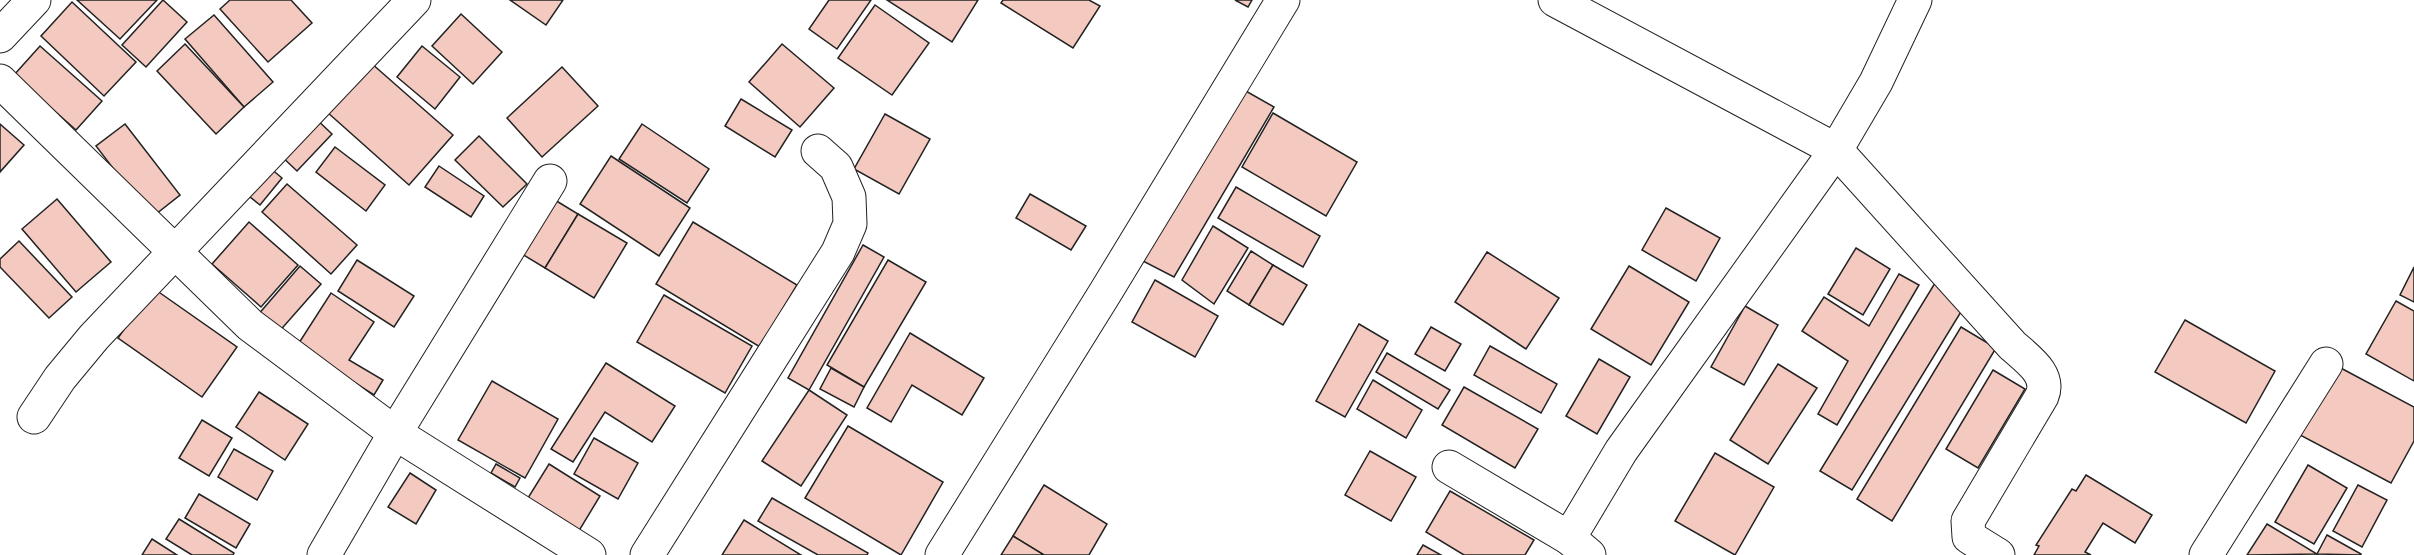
<svg xmlns="http://www.w3.org/2000/svg" width="2414" height="555" viewBox="0 0 2414 555" font-family="Cabin,sans-serif">
	<style>
		.building { fill: #f3c9c0; stroke: #222; stroke-width: 1.5 }
		.lines { fill: none; stroke-linecap: round; stroke-linejoin: round }
		.minor-casing { stroke: #222; stroke-width: 35 }
		.minor { stroke: #fff; stroke-width: 33 }
	</style>
	<rect width="100%" height="100%" fill="#fff"/>
	<g class="building">
		<path d="M77 0H157L120 39Z"/>
		<path d="M163 0 187 22 146 67 122 45Z"/>
		<path d="M230 0H291L312 23 268 62 220 9Z"/>
		<path d="M510 0H563L546 25Z"/>
		<path d="M829 0H871L837 49 809 29Z"/>
		<path d="M887 0H978L952 42Z"/>
		<path d="M1003 0H1089L1100 6 1073 48 1001 3Z"/>
		<path d="M1235 0H1252L1248 7Z"/>
		<path d="M72 2 136 62 104 96 41 36Z"/>
		<path d="M875 5 929 43 892 95 838 58Z"/>
		<path d="M461 14 502 52 473 84 432 46Z"/>
		<path d="M214 15 273 82 244 107 185 39Z"/>
		<path d="M185 44 244 107 216 134 157 71Z"/>
		<path d="M782 44 834 88 800 127 749 82Z"/>
		<path d="M40 46 102 101 76 130 14 75Z"/>
		<path d="M422 46 460 77 435 109 397 77Z"/>
		<path d="M371 63 453 135 409 185 327 112Z"/>
		<path d="M562 67 598 106 542 157 507 118Z"/>
		<path d="M1237 86 1274 107 1174 277 1137 258Z"/>
		<path d="M741 99 792 130 775 157 725 126Z"/>
		<path d="M1273 113 1357 162 1326 216 1242 167Z"/>
		<path d="M885 114 930 139 899 194 854 169Z"/>
		<path d="M313 116 332 134 297 171 278 153Z"/>
		<path d="M0 124 24 145 0 172Z"/>
		<path d="M125 124 180 195 151 218 96 146Z"/>
		<path d="M642 124 709 169 687 203 619 159Z"/>
		<path d="M479 136 527 184 503 207 455 160Z"/>
		<path d="M335 147 385 185 366 211 316 172Z"/>
		<path d="M611 156 690 208 659 256 580 204Z"/>
		<path d="M263 162 282 178 260 205 240 189Z"/>
		<path d="M439 166 484 196 471 217 425 187Z"/>
		<path d="M287 184 357 245 331 274 262 212Z"/>
		<path d="M1236 187 1320 236 1303 267 1218 218Z"/>
		<path d="M1030 194 1086 226 1071 250 1016 218Z"/>
		<path d="M550 197 578 214 545 268 517 251Z"/>
		<path d="M57 199 111 262 76 292 22 229Z"/>
		<path d="M1666 208 1720 238 1696 281 1642 250Z"/>
		<path d="M578 214 627 243 594 298 545 268Z"/>
		<path d="M249 222 298 265 261 307 212 264Z"/>
		<path d="M693 222 797 285 760 347 656 284Z"/>
		<path d="M1213 226 1248 248 1214 304 1182 280Z"/>
		<path d="M19 241 72 297 49 318 0 267V259Z"/>
		<path d="M863 245 884 257 809 390 788 378Z"/>
		<path d="M1856 248 1890 269 1863 315 1828 294Z"/>
		<path d="M1251 251 1273 265 1249 305 1227 291Z"/>
		<path d="M1487 252 1559 298 1526 349 1455 302Z"/>
		<path d="M357 260 414 296 394 327 338 291Z"/>
		<path d="M888 260 926 282 864 387 827 365Z"/>
		<path d="M1273 265 1307 285 1283 325 1249 305Z"/>
		<path d="M300 266 321 284 277 334 257 316Z"/>
		<path d="M1629 266 1689 302 1651 365 1591 329Z"/>
		<path d="M2414 267V302L2400 295Z"/>
		<path d="M1899 274 1919 285 1837 425 1818 414 1848 361 1802 331 1824 297 1869 326Z"/>
		<path d="M1155 280 1218 316 1195 357 1132 322Z"/>
		<path d="M1935 283 1967 302 1852 490 1820 471Z"/>
		<path d="M153 288 237 347 202 397 118 338Z"/>
		<path d="M331 293 374 322 349 360 383 380 374 395 297 346Z"/>
		<path d="M664 295 752 346 725 393 637 342Z"/>
		<path d="M2396 301 2414 311V381L2366 354Z"/>
		<path d="M1745 306 1778 325 1744 385 1711 367Z"/>
		<path d="M2185 320 2275 371 2246 423 2155 372Z"/>
		<path d="M1359 324 1388 341 1345 417 1316 401Z"/>
		<path d="M1431 327 1461 344 1445 371 1415 354Z"/>
		<path d="M1961 327 1996 348 1892 521 1857 499Z"/>
		<path d="M910 333 984 378 962 415 912 385 891 422 867 408Z"/>
		<path d="M1490 346 1557 384 1541 413 1474 375Z"/>
		<path d="M1387 353 1450 390 1438 409 1376 372Z"/>
		<path d="M1599 359 1630 377 1597 434 1566 416Z"/>
		<path d="M606 363 675 406 652 442 605 412 573 462 551 449Z"/>
		<path d="M1778 364 1817 388 1768 464 1730 440Z"/>
		<path d="M2337 366 2414 407V441L2391 483 2300 435Z"/>
		<path d="M831 368 864 387 854 407 820 389Z"/>
		<path d="M1993 370 2025 389 1978 468 1946 449Z"/>
		<path d="M1373 380 1422 410 1406 438 1357 409Z"/>
		<path d="M492 381 558 419 525 478 458 440Z"/>
		<path d="M1464 387 1538 429 1515 468 1442 425Z"/>
		<path d="M809 390 847 415 801 486 762 461Z"/>
		<path d="M259 392 308 424 285 460 236 427Z"/>
		<path d="M202 420 232 438 209 476 179 458Z"/>
		<path d="M848 426 943 482 901 555 805 498Z"/>
		<path d="M594 438 638 463 618 499 574 474Z"/>
		<path d="M234 449 273 471 257 500 218 477Z"/>
		<path d="M1370 451 1416 477 1391 521 1345 495Z"/>
		<path d="M1715 453 1774 487 1735 555 1675 521Z"/>
		<path d="M496 464 520 478 515 487 491 473Z"/>
		<path d="M549 464 600 496 574 539 523 506Z"/>
		<path d="M2308 465 2347 488 2314 544 2275 522Z"/>
		<path d="M410 473 436 490 416 524 388 507Z"/>
		<path d="M2086 475 2152 515 2135 543 2103 523 2085 552 2091 555H2034L2039 546 2036 545 2072 489 2076 491Z"/>
		<path d="M1044 485 1107 524 1089 555H1044L1013 536Z"/>
		<path d="M2358 485 2387 500 2362 547 2333 531Z"/>
		<path d="M1450 491 1534 540 1525 555H1464L1426 532Z"/>
		<path d="M199 494 250 524 236 548 185 518Z"/>
		<path d="M772 498 868 553 867 555H818L758 521Z"/>
		<path d="M179 519 234 553 233 555H192L166 539Z"/>
		<path d="M744 520 801 555H722Z"/>
		<path d="M2267 524 2317 554 2247 555Z"/>
		<path d="M2327 535 2361 554V555L2317 554Z"/>
		<path d="M1013 536 1044 555H1001Z"/>
		<path d="M152 539 177 555H142Z"/>
		<path d="M1423 545 1441 555H1417Z"/>
	</g>
	<g class="lines">
		<g class="minor-casing">
			<g id="minor">
				<path d="M1555 0 1836 150 2012 345C2027 359 2051 374 2042 396L1968 521 1969 537 1998 555"/>
				<path d="M0 36 34 0"/>
				<path d="M0 81 250 325 395 433 589 555"/>
				<path d="M34 417 60 378 94 337 414 0"/>
				<path d="M1449 467 1569 538"/>
				<path d="M324 555 395 433 550 181"/>
				<path d="M647 555 838 252 850 224 849 197 836 167 818 151"/>
				<path d="M942 555 1105 293 1283 0"/>
				<path d="M1589 555 1569 538 1621 451 1836 150 1876 82 1915 0"/>
				<path d="M2206 555 2326 364"/>
			</g>
		</g>
		<use href="#minor" class="minor"/>
	</g>
</svg>
